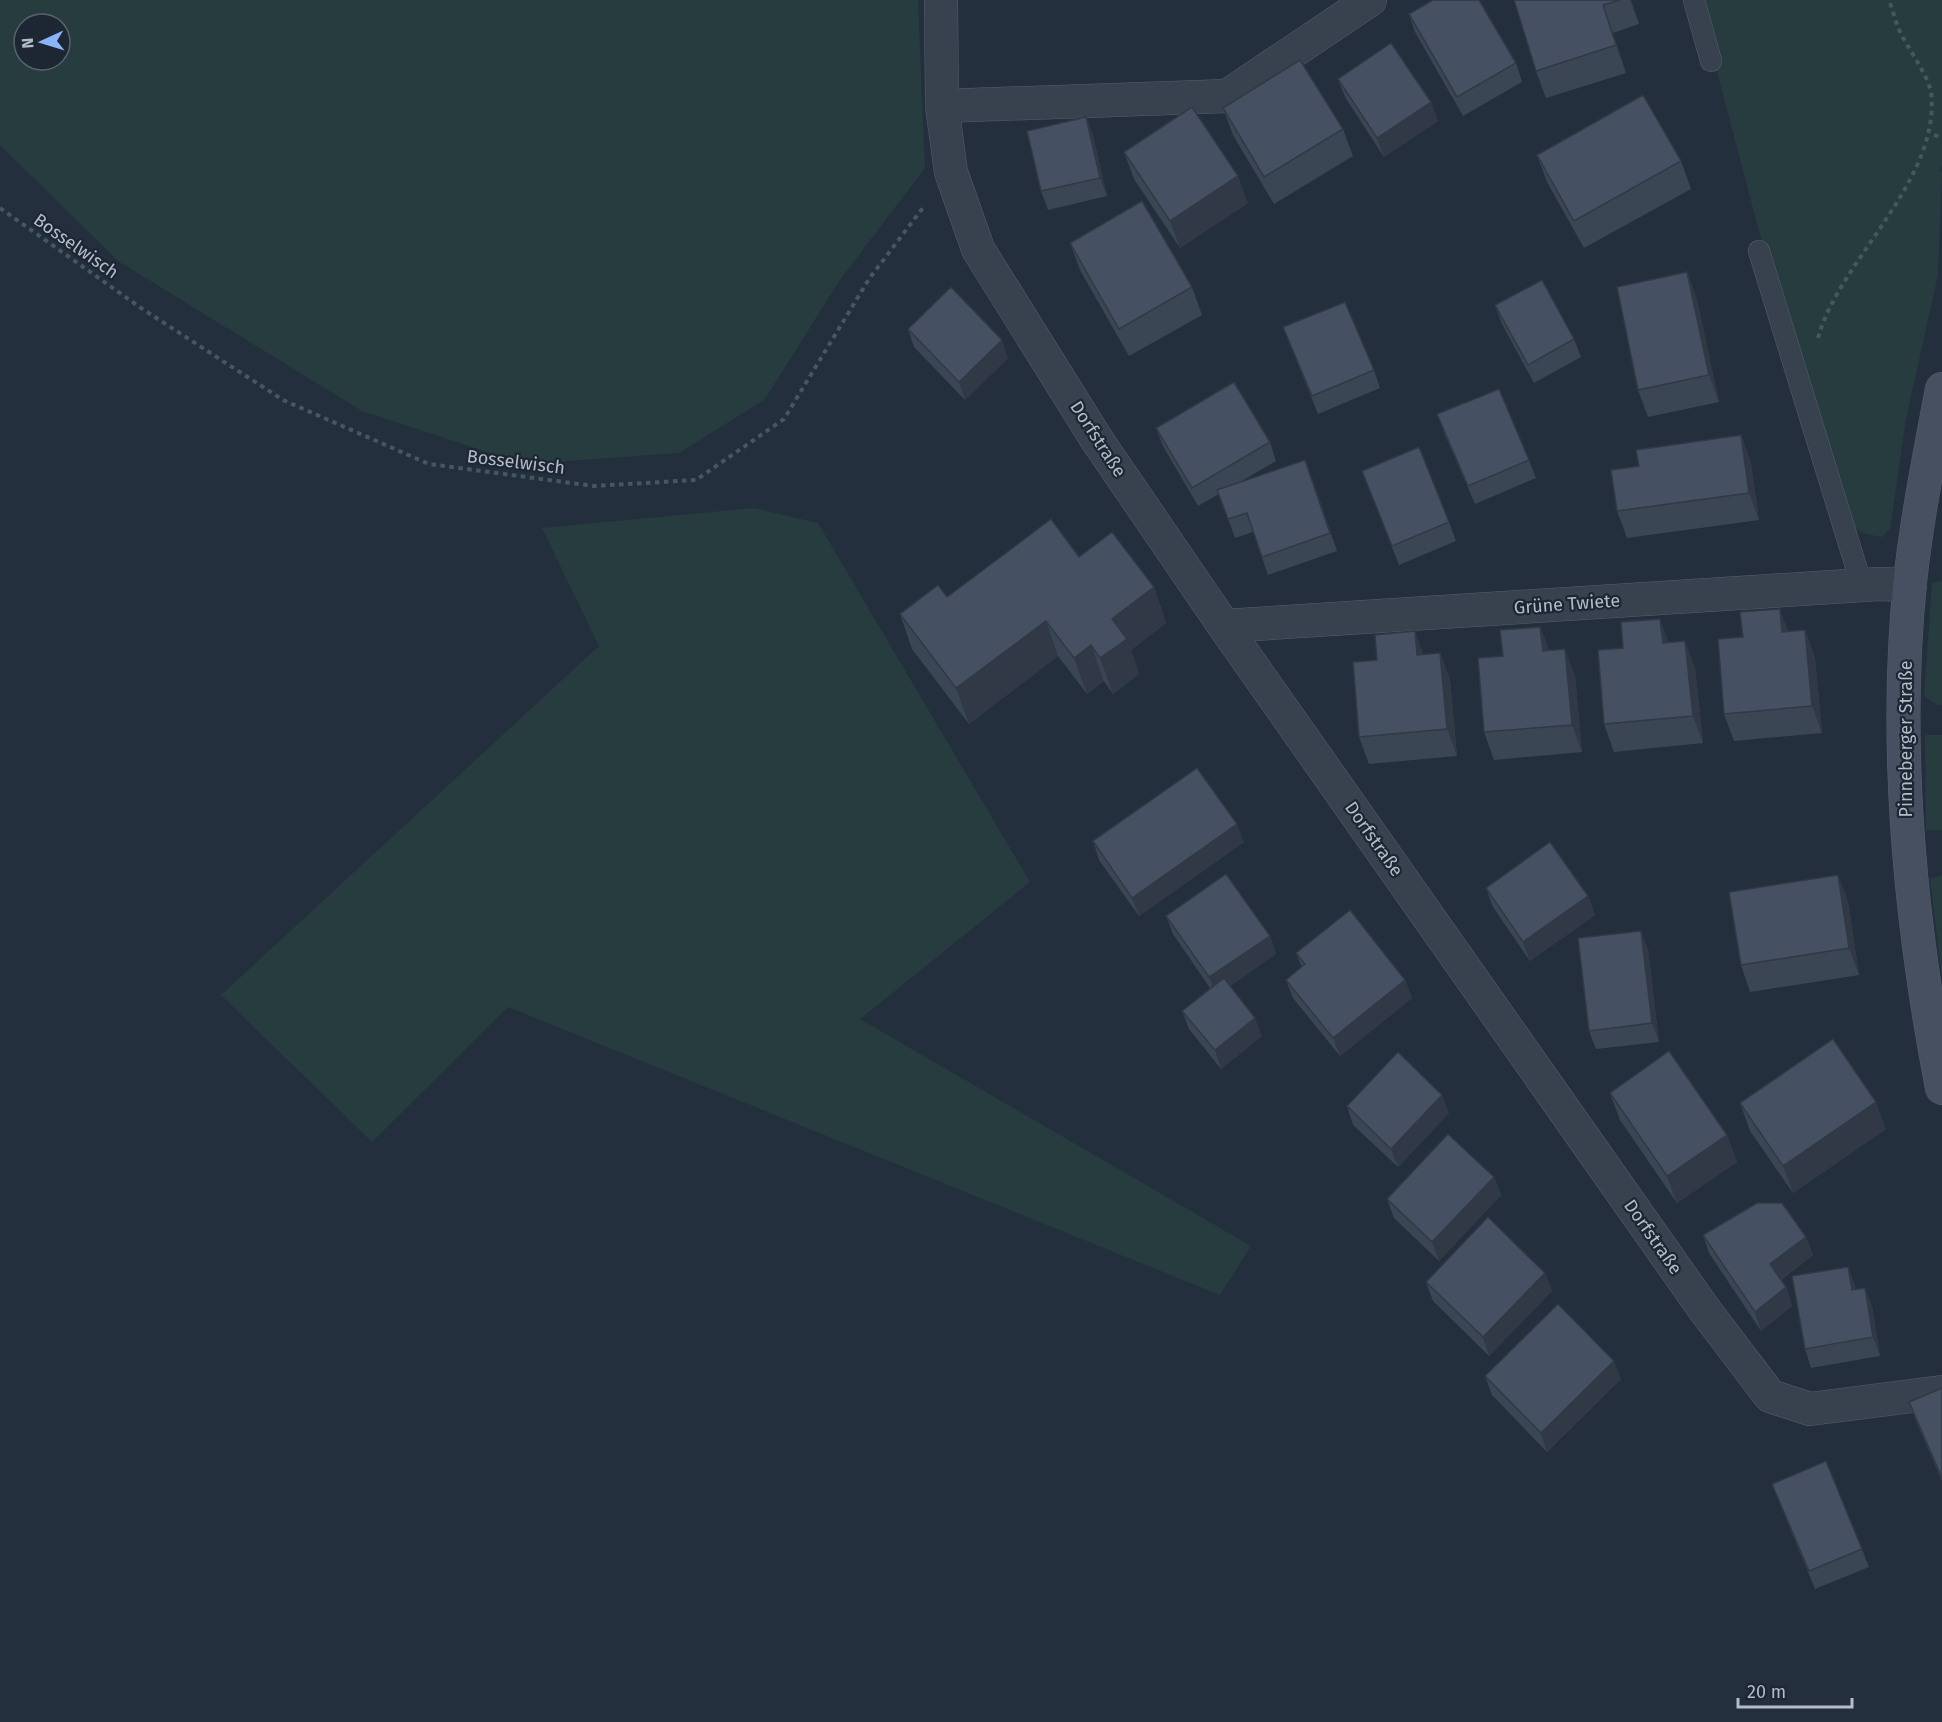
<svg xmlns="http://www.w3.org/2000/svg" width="1942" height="1722" viewBox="0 0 1942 1722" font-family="'Fira Sans',sans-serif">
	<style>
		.green { fill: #263c3f; fill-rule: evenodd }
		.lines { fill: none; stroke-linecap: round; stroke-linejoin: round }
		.service-casing { stroke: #565f6c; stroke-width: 22 }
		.minor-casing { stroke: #565f6c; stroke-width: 34 }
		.secondary-casing { stroke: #565f6c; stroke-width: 34 }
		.path { stroke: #44595c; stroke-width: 4; stroke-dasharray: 4.5 4.5; stroke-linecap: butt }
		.service { stroke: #38414e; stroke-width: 21 }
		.minor { stroke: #38414e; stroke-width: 33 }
		.secondary { stroke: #465061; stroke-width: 33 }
		.wall { fill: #3b4654 }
		.shaded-wall { fill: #303945 }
		.building { fill: #455162; stroke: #303945; stroke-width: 1.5 }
		.labels { text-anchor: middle; stroke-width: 4.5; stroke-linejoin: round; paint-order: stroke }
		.street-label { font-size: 18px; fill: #b4bcc9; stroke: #1d2633 }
	</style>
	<rect width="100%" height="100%" fill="#242f3e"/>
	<g class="green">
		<path d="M0 0H918L925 168 840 280 765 399 679 453 524 464 362 411 118 261 0 145ZM24 24H60V60H24Z"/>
		<path d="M1698 0H1942V165L1940 171 1942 172 1938 275 1906 419 1890 529 1882 537 1865 534 1845 523 1764 250Z"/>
		<path d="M754 508 818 523 1030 882 860 1019 1251 1246 1220 1295 508 1007 372 1142 221 995 599 646 542 528Z"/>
		<path d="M1942 581V705H1938L1924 696 1932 583Z"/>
		<path d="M1925 735H1942V830L1926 831Z"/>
		<path d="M1942 875V978L1930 879Z"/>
	</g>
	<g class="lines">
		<g class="service-casing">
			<g id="service">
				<path d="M1694 0 1711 61"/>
				<path d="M1759 251 1862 586"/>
			</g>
		</g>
		<g class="minor-casing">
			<g id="minor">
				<path d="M941 0 942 106 951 172 978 249 1097 440 1224 626 1704 1309 1770 1396 1810 1409 1942 1392"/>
				<path d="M942 106 1227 96 1370 0"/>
				<path d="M1224 626 1879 584 1910 585"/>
			</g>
		</g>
		<g class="secondary-casing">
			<path id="secondary" d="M1942 389C1930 453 1917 517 1910 582 1893 751 1910 922 1942 1088"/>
		</g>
		<g class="path">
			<path d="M1934 135 1942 137"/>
			<path d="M0 208 141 308 283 400 429 464 594 486 696 480 784 419 869 279 925 205"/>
			<path d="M1818 338C1839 260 1942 180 1931 91 1925 71 1911 53 1901 34 1896 24 1893 11 1889 0"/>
		</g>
		<use href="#service" class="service"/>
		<use href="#minor" class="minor"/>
		<use href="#secondary" class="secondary"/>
	</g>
	<g class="wall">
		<path d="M1514 0H1631L1639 24 1613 33 1626 73 1546 98 1536 71Z"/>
		<path d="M1409 14 1516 63 1522 82 1463 116 1415 32Z"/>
		<path d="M1338 79 1431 102 1438 121 1384 157 1345 97Z"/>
		<path d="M1223 108 1343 129 1353 156 1274 204 1233 135Z"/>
		<path d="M1086 117 1093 136 1107 196 1048 210 1041 191Z"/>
		<path d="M1124 152 1248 203 1180 248 1134 179Z"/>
		<path d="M1537 155 1681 161 1691 189 1584 248 1547 182Z"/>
		<path d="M1070 243 1192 287 1202 315 1129 356 1080 270Z"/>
		<path d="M1687 272 1697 300 1719 402 1648 417 1638 390Z"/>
		<path d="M1495 305 1574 339 1581 357 1534 383 1502 324Z"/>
		<path d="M1283 327 1374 370 1380 388 1318 414Z"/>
		<path d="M908 329 1008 358 965 400 914 347Z"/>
		<path d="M1437 414 1529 460 1536 478 1475 504 1444 433Z"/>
		<path d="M1156 428 1270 442 1276 461 1240 482 1312 478 1337 551 1268 575 1253 532 1235 538 1219 494 1198 506 1163 446Z"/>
		<path d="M1741 435 1751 463 1759 520 1627 538 1617 511 1639 466Z"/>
		<path d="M1362 471 1449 522 1456 541 1399 565Z"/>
		<path d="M1079 557 1154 587 1166 623 1131 650 1139 674 1113 694 1104 681 1087 694 1058 656 969 724 912 649 900 614 947 597Z"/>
		<path d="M1540 627 1549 650 1575 676 1582 752 1494 760 1484 732 1503 656Z"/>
		<path d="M1805 630 1815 658 1822 733 1734 741 1724 714 1789 632Z"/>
		<path d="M1669 642 1695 668 1703 743 1614 752 1604 724 1623 648Z"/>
		<path d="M1440 653 1450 680 1457 756 1369 764 1359 737 1377 660Z"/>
		<path d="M1093 841 1244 842 1139 916 1099 860Z"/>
		<path d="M1838 875 1848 902 1859 975 1750 992 1741 965Z"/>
		<path d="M1486 888 1588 896 1595 915 1530 961 1493 907Z"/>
		<path d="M1166 916 1270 936 1276 954 1230 986 1262 1036 1221 1069 1189 1029 1182 1011 1210 988 1173 934Z"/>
		<path d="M1648 949 1659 1042 1596 1049 1589 1031Z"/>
		<path d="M1296 953 1405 980 1412 998 1340 1056 1293 998 1286 980 1302 967Z"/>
		<path d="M1610 1093 1727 1135 1737 1162 1677 1203 1620 1120Z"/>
		<path d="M1740 1103 1886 1129 1793 1193 1750 1131Z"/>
		<path d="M1347 1106 1449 1113 1398 1167 1353 1125Z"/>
		<path d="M1494 1177 1501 1195 1439 1261 1394 1218 1387 1199Z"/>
		<path d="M1703 1235 1806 1237 1813 1255 1781 1280 1786 1287 1792 1306 1761 1331 1709 1253Z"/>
		<path d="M1545 1273 1552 1291 1489 1356 1433 1301 1426 1282Z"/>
		<path d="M1855 1285V1290L1872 1306 1880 1356 1811 1368 1805 1349Z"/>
		<path d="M1485 1376 1621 1379 1547 1452 1492 1395Z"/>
		<path d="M1942 1388V1481L1916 1421 1909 1402Z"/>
		<path d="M1772 1484 1862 1549 1869 1567 1815 1589 1779 1502Z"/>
	</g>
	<g class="shaded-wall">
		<path d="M1630 0H1631L1639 24Z"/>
		<path d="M1603 5 1613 33 1626 73 1616 45Z"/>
		<path d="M1431 102 1438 121 1384 157 1377 138Z"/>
		<path d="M1086 117 1093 136 1107 196 1100 178Z"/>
		<path d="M1238 176 1248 203 1180 248 1170 221Z"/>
		<path d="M1687 272 1697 300 1719 402 1709 375Z"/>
		<path d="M1002 340 1008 358 965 400 959 382Z"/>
		<path d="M1741 435 1751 463 1759 520 1749 493Z"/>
		<path d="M1154 587 1166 623 1131 650 1139 674 1113 694 1100 658 1112 619Z"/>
		<path d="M1780 609 1790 636 1782 632Z"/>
		<path d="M1660 619 1670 646 1663 643Z"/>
		<path d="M1046 621 1058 656 969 724 956 688Z"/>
		<path d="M1540 627 1550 654 1543 651Z"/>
		<path d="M1805 630 1815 658 1822 733 1812 706Z"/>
		<path d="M1415 631 1425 659 1417 655Z"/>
		<path d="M1685 641 1695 668 1703 743 1693 716Z"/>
		<path d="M1091 645 1104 681 1087 694 1074 658Z"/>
		<path d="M1565 649 1575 676 1582 752 1572 725Z"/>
		<path d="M1440 653 1450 680 1457 756 1447 729Z"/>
		<path d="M1237 824 1244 842 1139 916 1132 898Z"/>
		<path d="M1838 875 1848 902 1859 975 1849 948Z"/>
		<path d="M1588 896 1595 915 1530 961 1523 942Z"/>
		<path d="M1641 931 1648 949 1659 1042 1652 1023Z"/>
		<path d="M1270 936 1276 954 1216 996 1209 977Z"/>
		<path d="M1405 980 1412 998 1340 1056 1333 1038Z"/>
		<path d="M1255 1018 1262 1036 1221 1069 1215 1050Z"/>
		<path d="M1442 1095 1449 1113 1398 1167 1391 1149Z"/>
		<path d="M1876 1102 1886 1129 1793 1193 1783 1166Z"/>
		<path d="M1727 1135 1737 1162 1677 1203 1667 1176Z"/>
		<path d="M1494 1177 1501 1195 1439 1261 1432 1242Z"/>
		<path d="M1806 1237 1813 1255 1777 1282 1770 1264Z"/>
		<path d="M1848 1267 1855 1285 1859 1309 1852 1290Z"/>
		<path d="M1545 1273 1552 1291 1489 1356 1483 1337Z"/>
		<path d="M1786 1287 1792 1306 1761 1331 1755 1312Z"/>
		<path d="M1865 1288 1872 1306 1880 1356 1873 1337Z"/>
		<path d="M1614 1361 1621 1379 1547 1452 1541 1433Z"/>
	</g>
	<g class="building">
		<path d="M1433 0H1479L1516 63 1457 97 1409 14Z"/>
		<path d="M1514 0H1620L1603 5 1616 45 1536 71Z"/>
		<path d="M1391 43 1431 102 1377 138 1338 79Z"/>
		<path d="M1300 60 1343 129 1264 177 1223 108Z"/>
		<path d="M1643 95 1681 161 1574 221 1537 155Z"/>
		<path d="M1192 107 1238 176 1170 221 1124 152Z"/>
		<path d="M1086 117 1100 178 1041 191 1027 131Z"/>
		<path d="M1142 201 1192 287 1119 329 1070 243Z"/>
		<path d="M1687 272 1709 375 1638 390 1617 287Z"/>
		<path d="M1542 280 1574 339 1528 365 1495 305Z"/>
		<path d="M951 287 1002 340 959 382 908 329Z"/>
		<path d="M1345 302 1374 370 1312 396 1283 327Z"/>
		<path d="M1234 382 1270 442 1192 488 1156 428Z"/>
		<path d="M1499 389 1529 460 1468 486 1437 414Z"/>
		<path d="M1741 435 1749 493 1617 511 1611 470 1639 466 1636 450Z"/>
		<path d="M1419 447 1449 522 1392 546 1362 471Z"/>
		<path d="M1305 460 1330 533 1262 557 1247 513 1228 519 1217 490Z"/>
		<path d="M1051 519 1079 557 1112 532 1154 587 1112 619 1127 639 1100 658 1091 645 1074 658 1046 621 956 688 900 614 938 585 947 597Z"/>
		<path d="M1780 609 1782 632 1805 630 1812 706 1724 714 1718 639 1743 637 1740 612Z"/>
		<path d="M1660 619 1663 643 1685 641 1693 716 1604 724 1598 650 1623 648 1621 622Z"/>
		<path d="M1540 627 1543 651 1565 649 1572 725 1484 732 1478 658 1503 656 1500 630Z"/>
		<path d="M1415 631 1417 655 1440 653 1447 729 1359 737 1353 662 1377 660 1375 635Z"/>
		<path d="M1197 768 1237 824 1132 898 1093 841Z"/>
		<path d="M1550 842 1588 896 1523 942 1486 888Z"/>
		<path d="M1226 874 1270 936 1209 977 1166 916Z"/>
		<path d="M1838 875 1849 948 1741 965 1729 892Z"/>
		<path d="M1350 910 1405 980 1333 1038 1286 980 1305 964 1296 953Z"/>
		<path d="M1641 931 1652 1023 1589 1031 1578 938Z"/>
		<path d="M1224 978 1255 1018 1215 1050 1182 1011Z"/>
		<path d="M1833 1039 1876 1102 1783 1166 1740 1103Z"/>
		<path d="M1669 1051 1727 1135 1667 1176 1610 1093Z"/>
		<path d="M1398 1052 1442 1095 1391 1149 1347 1106Z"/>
		<path d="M1448 1134 1494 1177 1432 1242 1387 1199Z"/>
		<path d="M1757 1203H1782L1806 1237 1770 1264 1786 1287 1755 1312 1703 1235Z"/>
		<path d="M1488 1217 1545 1273 1483 1337 1426 1282Z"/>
		<path d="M1848 1267 1852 1290 1865 1288 1873 1337 1805 1349 1792 1276Z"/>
		<path d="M1558 1304 1614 1361 1541 1433 1485 1376Z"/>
		<path d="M1942 1388V1478L1909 1402Z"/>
		<path d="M1826 1461 1862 1549 1809 1571 1772 1484Z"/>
	</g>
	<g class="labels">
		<g class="street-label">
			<text transform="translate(76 246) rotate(35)" y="6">Bosselwisch</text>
			<text transform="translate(1098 439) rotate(57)" y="6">Dorfstraße</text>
			<text transform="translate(516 462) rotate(7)" y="6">Bosselwisch</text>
			<text transform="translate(1567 604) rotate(-4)" y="6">Grüne Twiete</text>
			<text transform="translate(1906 739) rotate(-90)" y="6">Pinneberger Straße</text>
			<text transform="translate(1374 839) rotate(55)" y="6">Dorfstraße</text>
			<text transform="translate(1653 1237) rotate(55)" y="6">Dorfstraße</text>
		</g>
	</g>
	<g transform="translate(42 42) rotate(266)"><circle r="28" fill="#1d2633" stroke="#59626f" stroke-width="1.5"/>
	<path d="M0-4.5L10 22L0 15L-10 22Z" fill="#8ab4f8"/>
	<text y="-9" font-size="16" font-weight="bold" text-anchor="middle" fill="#b4bcc9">N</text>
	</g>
	<path d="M1738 1698v9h114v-9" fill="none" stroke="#b4bcc9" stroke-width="3"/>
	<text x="1747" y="1698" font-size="18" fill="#b4bcc9" stroke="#1d2633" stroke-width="4.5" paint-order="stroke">20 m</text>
</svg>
